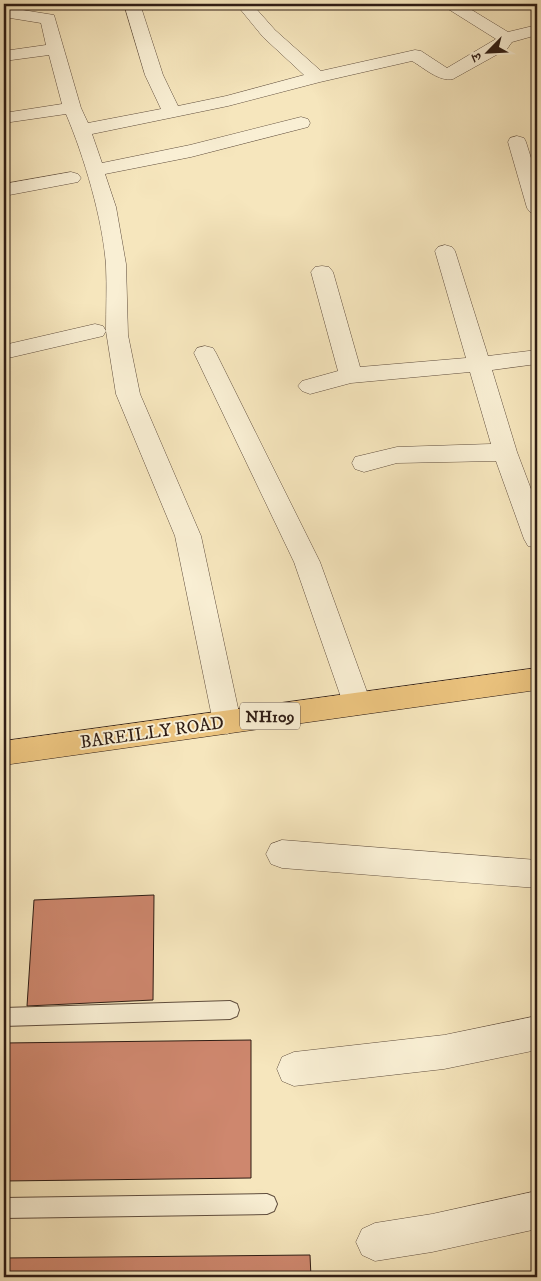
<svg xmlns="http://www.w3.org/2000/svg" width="541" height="1281" viewBox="0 0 541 1281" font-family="'IM FELL DW Pica','Noto Serif Devanagari',serif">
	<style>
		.building { fill: #ce876e; stroke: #2e1c14 }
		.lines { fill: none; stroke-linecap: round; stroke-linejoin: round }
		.lane-casing { stroke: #604e3e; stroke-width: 2 }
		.street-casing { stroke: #604e3e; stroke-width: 1 }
		.highway-casing { stroke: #2e1c14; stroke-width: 1 }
		.lane { fill: #f9efd4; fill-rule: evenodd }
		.street { fill: #f9efd4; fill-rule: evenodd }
		.highway { fill: #ebc37e; fill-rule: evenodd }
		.labels { text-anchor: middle; stroke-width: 4; stroke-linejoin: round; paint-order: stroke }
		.shield { fill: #f9efd4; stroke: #6b5b4e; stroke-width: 1 }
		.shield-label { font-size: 16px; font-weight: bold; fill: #2e1c14 }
		.street-label { font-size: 18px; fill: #2e1c14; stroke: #f9efd4 }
	</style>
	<rect width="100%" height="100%" fill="#f6e6bd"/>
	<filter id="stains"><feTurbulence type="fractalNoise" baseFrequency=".004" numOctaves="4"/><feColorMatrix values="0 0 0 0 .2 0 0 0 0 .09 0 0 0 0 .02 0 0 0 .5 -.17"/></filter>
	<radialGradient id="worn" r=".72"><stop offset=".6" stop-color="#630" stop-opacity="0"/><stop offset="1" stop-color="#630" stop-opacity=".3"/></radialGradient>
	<g class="building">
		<path d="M154 895 153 1000 27 1006 34 900Z"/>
		<path d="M251 1040V1178L4 1181V1043Z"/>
		<path d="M310 1255 311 1277H4V1258Z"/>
	</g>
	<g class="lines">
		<g class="lane-casing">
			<g id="lane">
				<path d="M230 1001 237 1004 239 1010 237 1016 230 1019 4 1026V1008Z"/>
				<path d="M267 1194 274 1197 277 1204 274 1211 267 1214 4 1218V1198Z"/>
			</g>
		</g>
		<g class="street-casing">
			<g id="street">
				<path d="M124 4H140L163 75 178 106 226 96 304 75 263 37 236 4H252L275 30 321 71 415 50 421 51 447 68 496 39 445 7 443 4H462L508 32 537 25V35L512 42 507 49 453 79C439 82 424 68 412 61L320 82 228 106 92 134 102 163 190 145 301 117 308 119 310 123 308 127 191 157 105 174 116 207 126 264 128 335 140 394 201 536 241 722 237 730 227 734 217 730 213 722 175 536 116 394 106 331 103 336 4 359V345L95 324 103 326 106 331C106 309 107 287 106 266 103 220 84 156 66 114L4 123V113L62 104 49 55 4 61V51L46 45 41 23 4 17V7L54 15 81 108 88 123 161 109 145 75Z"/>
				<path d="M517 136 524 138 526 142 537 177V214L530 212 527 208 508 142 510 138Z"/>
				<path d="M71 172 78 174 81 178 78 182 4 196V184Z"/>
				<path d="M445 245 452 247 455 251 488 356 537 350V364L492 370 517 452 537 505V548L528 546 524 539 496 461 397 463 364 472 355 469 352 463 355 457 397 447 491 444 470 372 351 383 310 394 302 391 298 386 302 381 338 371 311 272 315 267 322 266 329 267 333 272 360 367 466 358 435 251 438 247Z"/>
				<path d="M205 346 213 348 216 353 320 562 371 703 367 711 357 715 347 711 343 703 294 562 194 353 197 348Z"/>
				<path d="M282 840 537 860V888L282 868 271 864 266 854 271 844Z"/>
				<path d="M537 1016V1050L444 1069 294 1086 282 1081 277 1069 282 1057 294 1052 444 1035Z"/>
				<path d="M537 1191V1229L432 1252 375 1261 362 1255 356 1242 362 1229 375 1223 432 1214Z"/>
			</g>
		</g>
		<g class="highway-casing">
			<path id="highway" d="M537 668V690L4 765V741Z"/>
		</g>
		<use href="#lane" class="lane"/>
		<use href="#street" class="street"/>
		<use href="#highway" class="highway"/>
	</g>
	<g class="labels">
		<rect class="shield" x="240" y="702.5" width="60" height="27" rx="4"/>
		<g class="shield-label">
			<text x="270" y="722">NH109</text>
		</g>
		<g class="street-label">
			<text transform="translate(152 732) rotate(-8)" y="6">BAREILLY ROAD</text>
		</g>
	</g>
	<rect width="541" height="1281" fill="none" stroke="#f6e6bd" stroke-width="20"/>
	<rect x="5" y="5" width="531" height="1271" fill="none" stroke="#2e1c14" stroke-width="2.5"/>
	<rect x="10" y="10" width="521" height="1261" fill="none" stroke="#2e1c14"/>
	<g transform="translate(488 52) rotate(246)" stroke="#f9efd4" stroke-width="4" paint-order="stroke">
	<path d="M0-4L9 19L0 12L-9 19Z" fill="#2e1c14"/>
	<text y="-8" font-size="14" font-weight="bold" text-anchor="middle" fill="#2e1c14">उ</text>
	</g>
	<rect width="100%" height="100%" filter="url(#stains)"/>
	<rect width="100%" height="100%" fill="url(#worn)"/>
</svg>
